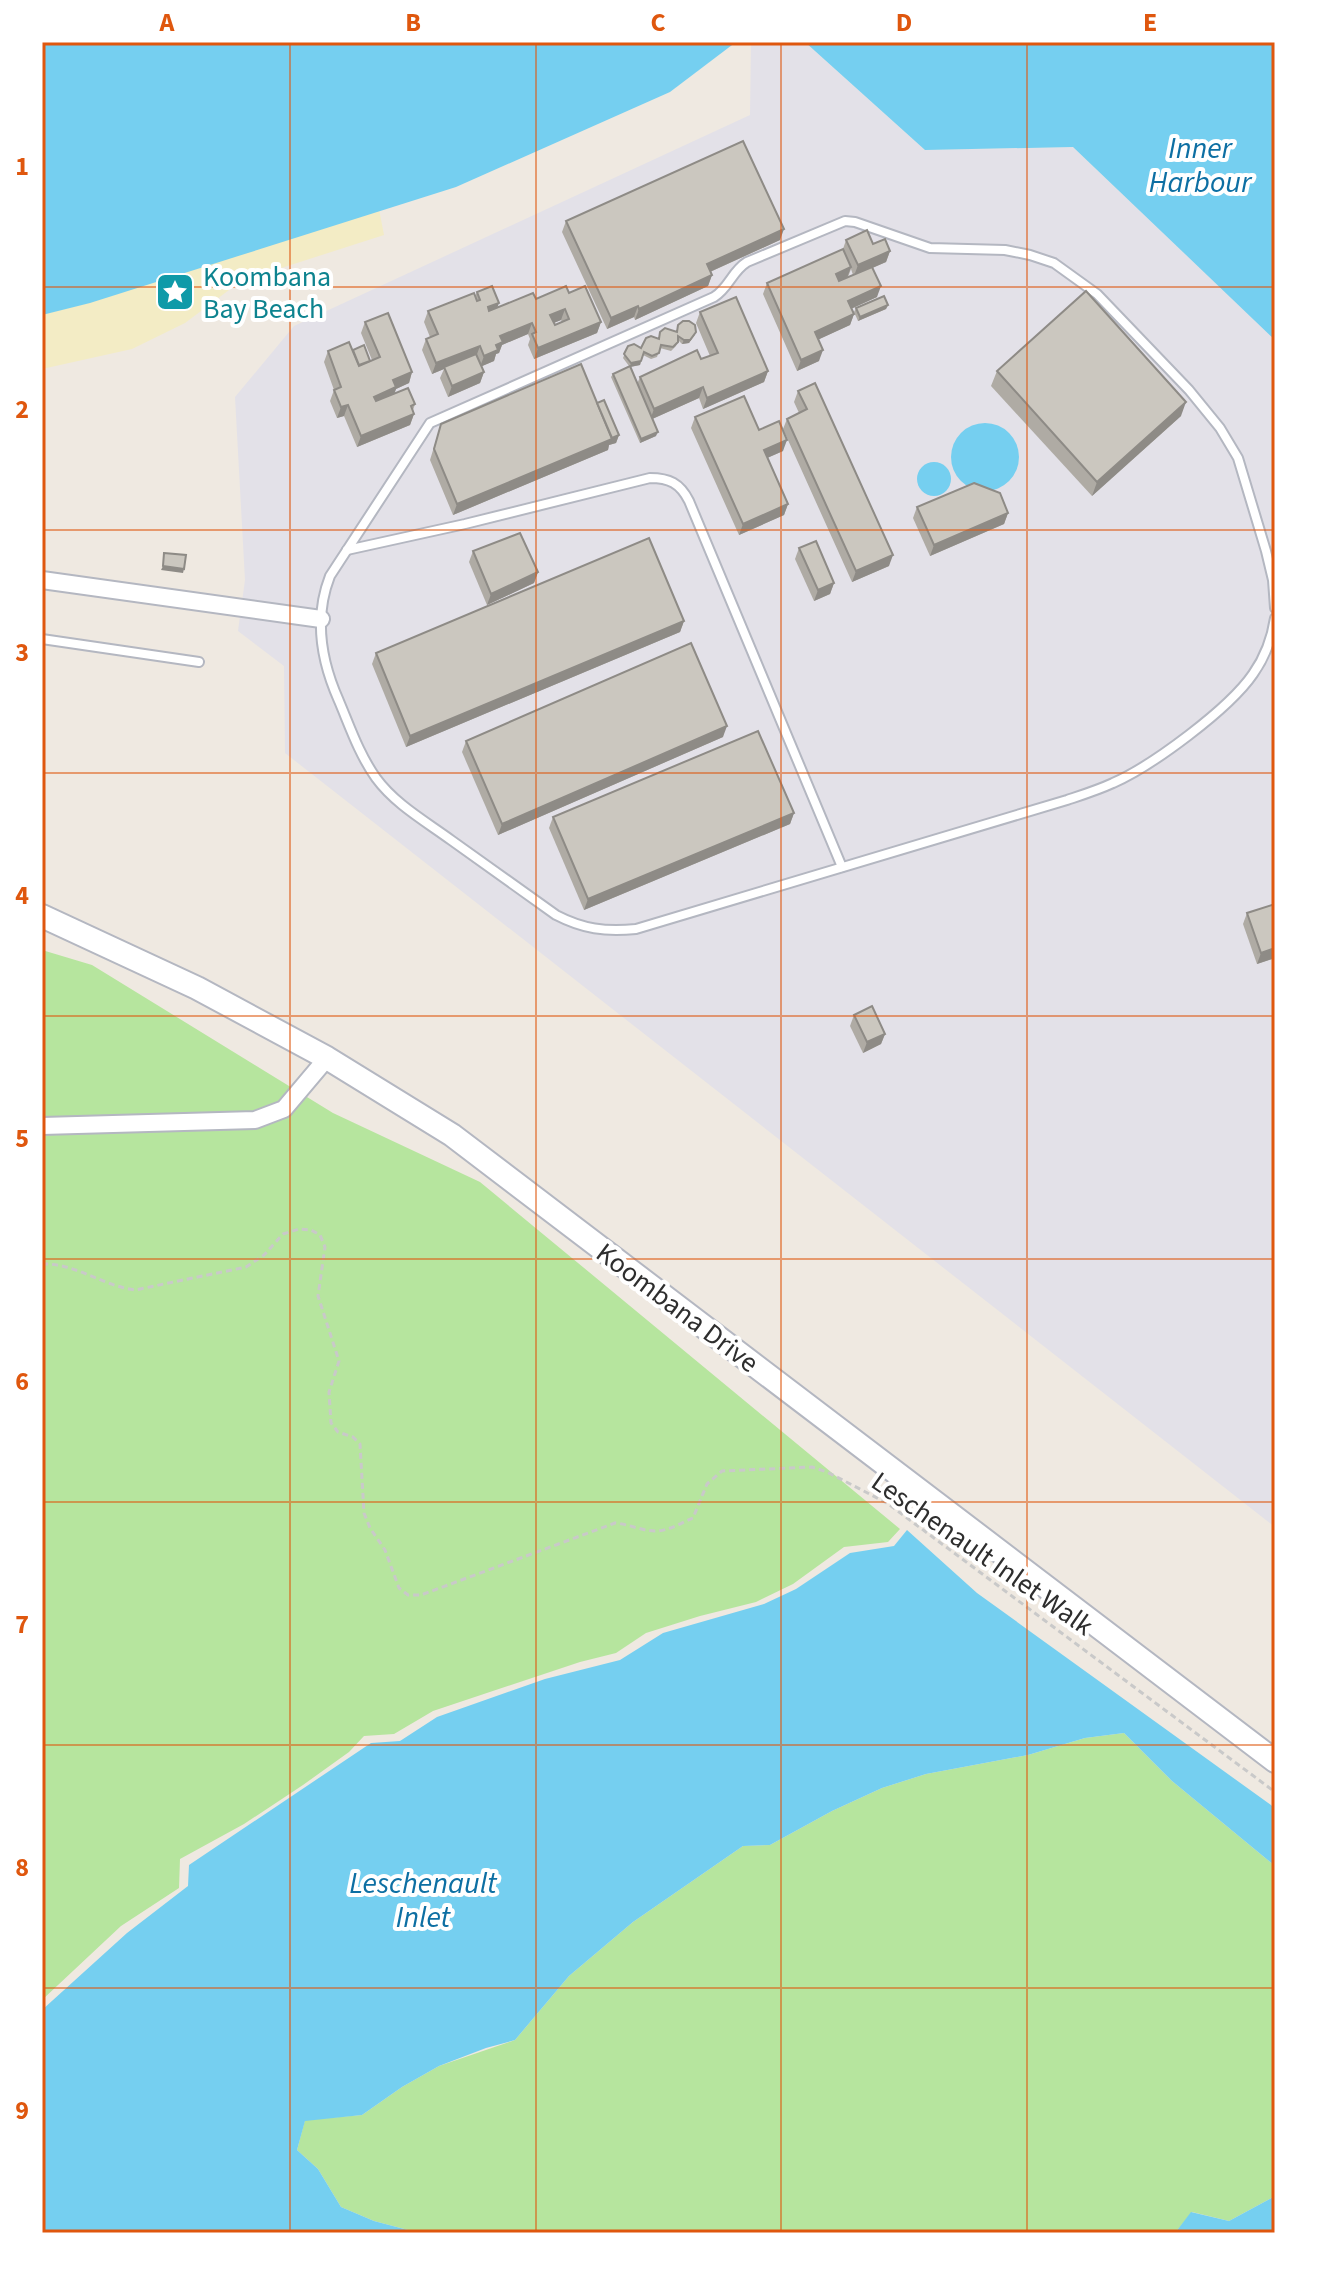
<svg xmlns="http://www.w3.org/2000/svg" width="1317" height="2275" viewBox="0 0 1317 2275" font-family="'Source Sans 3',sans-serif">
	<style>
		.industrial { fill: #e3e1e8 }
		.green { fill: #b6e59e }
		.sand { fill: #f3ecc5 }
		.water { fill: #75cff0 }
		.lines { fill: none; stroke-linecap: round; stroke-linejoin: round }
		.service-casing { stroke: #b4b7c1; stroke-width: 12 }
		.minor-casing { stroke: #b4b7c1; stroke-width: 20 }
		.secondary-casing { stroke: #b4b7c1; stroke-width: 26 }
		.path { stroke: #c9c9c9; stroke-width: 3; stroke-dasharray: 6 4; stroke-linecap: butt }
		.service { stroke: #fff; stroke-width: 8 }
		.minor { stroke: #fff; stroke-width: 16 }
		.secondary { stroke: #fff; stroke-width: 22 }
		.wall { fill: #afaba4; fill-rule: evenodd }
		.shaded-wall { fill: #8e8b86 }
		.building { fill: #cbc7bf; stroke: #8e8b86; stroke-width: 2; fill-rule: evenodd }
		.grid { fill: none; stroke: #df570e; stroke-width: 2; stroke-opacity: 0.55 }
		.labels { text-anchor: middle; stroke-width: 8; stroke-linejoin: round; paint-order: stroke }
		.culture-label { font-size: 28px; fill: #0d838f; stroke: #fff; text-anchor: start }
		.street-label { font-size: 28px; fill: #2e2e2e; stroke: #fff }
		.water-label { font-size: 30px; font-style: italic; fill: #0d6fa3; stroke: #fff }
		.neatline { fill: none; stroke: #df570e; stroke-width: 3 }
		.grid-label { font-size: 26px; text-anchor: middle; font-weight: bold; fill: #df570e }
	</style>
	<rect width="100%" height="100%" fill="#efe9e1"/>
	<path class="industrial" d="M751 42H805L925 150 1073 147 1275 340V1527L285 753 284 666 238 631 245 580 235 397 294 326 750 115Z"/>
	<g class="green">
		<path d="M42 950 92 965 333 1113 480 1182 900 1529 888 1542 844 1547 793 1584 756 1602 700 1616 646 1633 616 1653 580 1662 433 1711 394 1734 364 1736 349 1752 303 1785 244 1824 180 1859 179 1888 121 1926 42 2000Z"/>
		<path d="M1124 1733 1172 1781 1275 1866V2196L1229 2221 1192 2212 1175 2233H441L408 2230 374 2221 341 2207 318 2169 297 2150 305 2120 362 2115 402 2087 439 2066 515 2040 569 1976 633 1922 743 1846 770 1845 832 1811 882 1788 926 1774 1028 1755 1085 1738Z"/>
	</g>
	<path class="sand" d="M379 209 384 235 241 281 185 323 132 349 42 369V314Z"/>
	<g class="water">
		<path d="M42 42H736L670 92 456 187 90 303 42 315Z"/>
		<path d="M805 42H1275V340L1073 147 925 150Z"/>
		<circle cx="985" cy="457" r="34"/>
		<circle cx="934" cy="479" r="17"/>
		<path d="M907 1530 977 1593 1275 1808V1866L1172 1781 1124 1733 1085 1738 1028 1755 926 1774 882 1788 832 1811 770 1845 743 1846 633 1922 569 1976 515 2040 486 2048 439 2066 402 2087 362 2115 305 2121 297 2150 318 2169 341 2207 374 2221 408 2230 441 2233H42V2010L127 1933 188 1886 189 1865 371 1743 400 1741 437 1717 545 1679 620 1660 663 1633 764 1604 796 1589 850 1553 894 1546Z"/>
		<path d="M1275 2196V2233H1175L1191 2212 1229 2221Z"/>
	</g>
	<g class="lines">
		<g class="service-casing">
			<g id="service">
				<path d="M347 550 465 524 650 478C669 478 680 483 689 501L842 867"/>
				<path d="M1275 608 1273 580 1266 551 1238 458 1220 428 1189 390 1097 294 1054 263 1030 255 1005 250 930 248 855 222 845 221 747 262C732 271 729 288 714 297L430 423 330 576C314 617 321 661 339 701 350 727 359 754 376 778 395 804 425 821 451 840 486 865 521 890 556 915 583 929 605 932 636 929L1067 800C1082 795 1098 790 1113 783 1152 766 1229 709 1253 674 1265 657 1272 638 1275 618"/>
				<path d="M42 639 199 662"/>
			</g>
		</g>
		<g class="minor-casing">
			<g id="minor">
				<path d="M42 580 321 619"/>
				<path d="M42 1126 255 1120 284 1109 327 1058"/>
			</g>
		</g>
		<g class="secondary-casing">
			<path id="secondary" d="M42 916 197 988 327 1058 452 1135 1275 1761"/>
		</g>
		<path class="path" d="M42 1264C76 1263 103 1286 135 1290L246 1267 264 1255 283 1234 299 1229 311 1230 320 1235 325 1247 318 1296 339 1361 329 1392 331 1423 338 1432 353 1437 360 1444 364 1513 370 1528 385 1550 399 1588 408 1595H421L615 1523C629 1524 642 1531 655 1531 669 1531 681 1523 693 1518L707 1484 722 1471 812 1467 827 1472 887 1503 1275 1792"/>
		<use href="#service" class="service"/>
		<use href="#minor" class="minor"/>
		<use href="#secondary" class="secondary"/>
	</g>
	<g class="wall">
		<path d="M566 221 780 240 710 272 712 275 708 286 635 320 634 317 607 329 562 232Z"/>
		<path d="M846 240 873 244 890 251 886 262 872 268 877 297 851 309 854 314 850 325 819 339V361L797 371 763 294 767 283 843 249ZM851 269 853 275 848 277Z"/>
		<path d="M477 292 497 308 569 293 601 322 597 333 534 359 528 345 530 339 528 334 502 345 499 353 496 354 494 361 482 366 484 372 480 383 448 397 440 378 444 369 432 374 422 350 426 339 430 337 424 322 428 311 475 296ZM561 320 562 322 555 325 554 323Z"/>
		<path d="M888 305 886 309 858 321 854 312 856 308Z"/>
		<path d="M700 312 768 371 764 382 703 409 699 398 652 419 656 436 640 443 611 377 613 374 629 366 623 358 628 346 641 348 658 339 676 332 695 335 689 343 682 344 678 340 676 346 671 351 660 348 657 357 651 359 643 355 640 365 630 367 637 384 640 377 710 356 696 323Z"/>
		<path d="M365 322 412 372 409 383 396 389 394 393 415 404 413 410 414 414 410 425 357 447 344 416 337 418 330 401 334 390 324 362 328 351 352 350 370 361 372 360 361 333Z"/>
		<path d="M997 371 1181 416 1092 496 991 386Z"/>
		<path d="M798 391 889 566 852 582 783 429 787 419 799 413 794 402Z"/>
		<path d="M597 403 619 435 616 443 609 445 608 450 453 515 430 460 441 424Z"/>
		<path d="M695 417 759 430 783 451 767 458 788 504 784 515 739 535 691 428Z"/>
		<path d="M917 507 1008 513 1004 524 930 556 913 518Z"/>
		<path d="M799 548 834 583 830 594 814 601 795 559Z"/>
		<path d="M473 551 538 572 534 583 487 605 469 562Z"/>
		<path d="M684 621 680 632 406 747 372 664 376 653Z"/>
		<path d="M723 737 498 835 462 752 466 741Z"/>
		<path d="M794 813 790 824 584 910 549 828 553 817Z"/>
		<path d="M1275 904V958L1257 964 1243 924 1247 913Z"/>
		<path d="M854 1015 885 1034 881 1044 863 1053 850 1026Z"/>
	</g>
	<g class="shaded-wall">
		<path d="M784 229 780 240 703 275 707 264Z"/>
		<path d="M890 251 886 262 854 276 858 265Z"/>
		<path d="M851 267 847 278 832 285 836 274Z"/>
		<path d="M712 275 708 286 635 320 639 309Z"/>
		<path d="M881 286 877 297 844 312 848 301Z"/>
		<path d="M499 303 495 314 484 318 488 307Z"/>
		<path d="M888 305 886 309 858 321 860 317Z"/>
		<path d="M638 306 634 317 607 329 611 318Z"/>
		<path d="M565 309 561 320 546 326 550 315Z"/>
		<path d="M854 314 850 325 811 343 815 332Z"/>
		<path d="M601 322 597 333 534 359 538 348Z"/>
		<path d="M532 323 528 334 502 345 499 353 496 354 494 361 480 367 484 356 500 336Z"/>
		<path d="M696 332 689 343 682 344 684 340Z"/>
		<path d="M480 346 476 357 444 367V369L432 374 436 363Z"/>
		<path d="M823 350 819 361 797 371 801 360Z"/>
		<path d="M641 361 640 365 630 367 631 363Z"/>
		<path d="M768 371 764 382 703 409 707 398Z"/>
		<path d="M412 372 409 383 396 389 393 398 370 408 374 397 393 380Z"/>
		<path d="M484 372 480 383 448 397 452 386Z"/>
		<path d="M703 387 699 398 650 420 654 409Z"/>
		<path d="M1186 402 1181 416 1092 496 1097 482Z"/>
		<path d="M348 405 344 416 337 418 341 407Z"/>
		<path d="M414 414 410 425 357 447 361 436Z"/>
		<path d="M658 432 656 436 640 443 641 439Z"/>
		<path d="M619 435 616 443 609 445 608 450 453 515 457 504Z"/>
		<path d="M787 440 783 451 760 461 764 450Z"/>
		<path d="M788 504 784 515 739 535 743 524Z"/>
		<path d="M1008 513 1004 524 930 556 934 545Z"/>
		<path d="M893 555 889 566 852 582 856 571Z"/>
		<path d="M163 566 184 569 183 573 161 570Z"/>
		<path d="M538 572 534 583 487 605 491 594Z"/>
		<path d="M834 583 830 594 814 601 818 590Z"/>
		<path d="M684 621 680 632 406 747 410 736Z"/>
		<path d="M727 726 723 737 498 835 502 824Z"/>
		<path d="M794 813 790 824 584 910 588 899Z"/>
		<path d="M1275 948V958L1257 964 1261 953Z"/>
		<path d="M885 1034 881 1044 863 1053 867 1042Z"/>
	</g>
	<g class="building">
		<path d="M743 141 784 229 707 264 712 275 639 309 638 306 611 318 566 221Z"/>
		<path d="M867 230 873 244 885 239 890 251 858 265 846 240Z"/>
		<path d="M843 249 851 267 836 274 839 281 872 267 881 286 848 301 854 314 815 332 823 350 801 360 767 283Z"/>
		<path d="M492 286 499 303 488 307 489 311 533 293 536 299 566 286 569 293 585 286 601 322 538 348 532 334 536 332 532 323 500 336 503 342 496 345 498 350 484 356 480 346 436 363 426 339 438 334 428 311 474 293 477 301 480 300 477 292ZM565 309 569 319 555 325 550 315Z"/>
		<path d="M1086 291 1186 402 1097 482 997 371Z"/>
		<path d="M884 296 888 305 860 317 856 308Z"/>
		<path d="M736 297 768 371 707 398 703 387 654 409 640 377 697 350 701 359 718 353 700 312Z"/>
		<path d="M388 313 412 372 393 380 396 387 374 397 376 401 408 388 415 404 411 406 414 414 361 436 348 405 341 407 334 390 341 387 328 351 349 342 359 366 380 357 365 322Z"/>
		<path d="M683 321H689L695 325 696 332 690 340H684L678 336V342L673 347 661 345 659 353 652 356 644 352 641 361 631 363 624 354 628 346 634 344 641 348 646 338 651 336 659 339 660 332 665 328 677 332 678 325Z"/>
		<path d="M364 345 370 361 359 365 353 350Z"/>
		<path d="M476 354 484 372 452 386 444 367Z"/>
		<path d="M581 364 612 439 457 504 434 449 441 424Z"/>
		<path d="M630 366 658 432 641 439 613 374Z"/>
		<path d="M815 383 893 555 856 571 787 419 807 409 798 391Z"/>
		<path d="M744 396 759 430 779 421 787 440 764 450 788 504 743 524 695 417Z"/>
		<path d="M604 400 619 435 612 438 597 403Z"/>
		<path d="M974 483 1000 493 1008 513 934 545 917 507Z"/>
		<path d="M520 533 538 572 491 594 473 551Z"/>
		<path d="M649 538 684 621 410 736 376 653Z"/>
		<path d="M816 541 834 583 818 590 799 548Z"/>
		<path d="M164 553 186 555 184 569 163 566Z"/>
		<path d="M691 643 727 726 502 824 466 741Z"/>
		<path d="M758 731 794 813 588 899 553 817Z"/>
		<path d="M1275 904V948L1261 953 1247 913Z"/>
		<path d="M872 1006 885 1034 867 1042 854 1015Z"/>
	</g>
	<path class="grid" d="M290 42V2233M536 42V2233M781 42V2233M1027 42V2233M42 287H1275M42 530H1275M42 773H1275M42 1016H1275M42 1259H1275M42 1502H1275M42 1745H1275M42 1988H1275"/>
	<defs>
		<g id="sight-square" transform="scale(2)"><rect x="-9" y="-9" width="18" height="18" rx="4" fill="#0f9aa8" stroke="#fff"/><path d="M0-6L1.8-2.2L6-1.7L2.9 1.2L3.7 5.4L0 3.3L-3.7 5.4L-2.9 1.2L-6-1.7L-1.8-2.2Z" fill="#fff"/></g>
	</defs>
	<g fill-rule="evenodd">
		<use href="#sight-square" x="175" y="292"/>
	</g>
	<g class="labels">
		<g class="culture-label">
			<text x="203" y="286">Koombana<tspan x="203" dy="32">Bay Beach</tspan></text>
		</g>
		<g class="street-label">
			<text transform="translate(678 1307) rotate(37)" y="10">Koombana Drive</text>
			<text transform="translate(983 1553) rotate(35)" y="10">Leschenault Inlet Walk</text>
		</g>
		<g class="water-label">
			<text x="1200" y="158">Inner<tspan x="1200" dy="34">Harbour</tspan></text>
			<text x="423" y="1893">Leschenault<tspan x="423" dy="34">Inlet</tspan></text>
		</g>
	</g>
	<rect width="1317" height="2275" fill="none" stroke="#ffffff" stroke-width="88"/>
	<rect x="44" y="44" width="1229" height="2187" class="neatline"/>
	<g class="grid-label">
		<text x="167" y="31">A</text>
		<text x="413" y="31">B</text>
		<text x="658" y="31">C</text>
		<text x="904" y="31">D</text>
		<text x="1150" y="31">E</text>
		<text x="22" y="175">1</text>
		<text x="22" y="418">2</text>
		<text x="22" y="661">3</text>
		<text x="22" y="904">4</text>
		<text x="22" y="1147">5</text>
		<text x="22" y="1390">6</text>
		<text x="22" y="1633">7</text>
		<text x="22" y="1876">8</text>
		<text x="22" y="2119">9</text>
	</g>
</svg>
